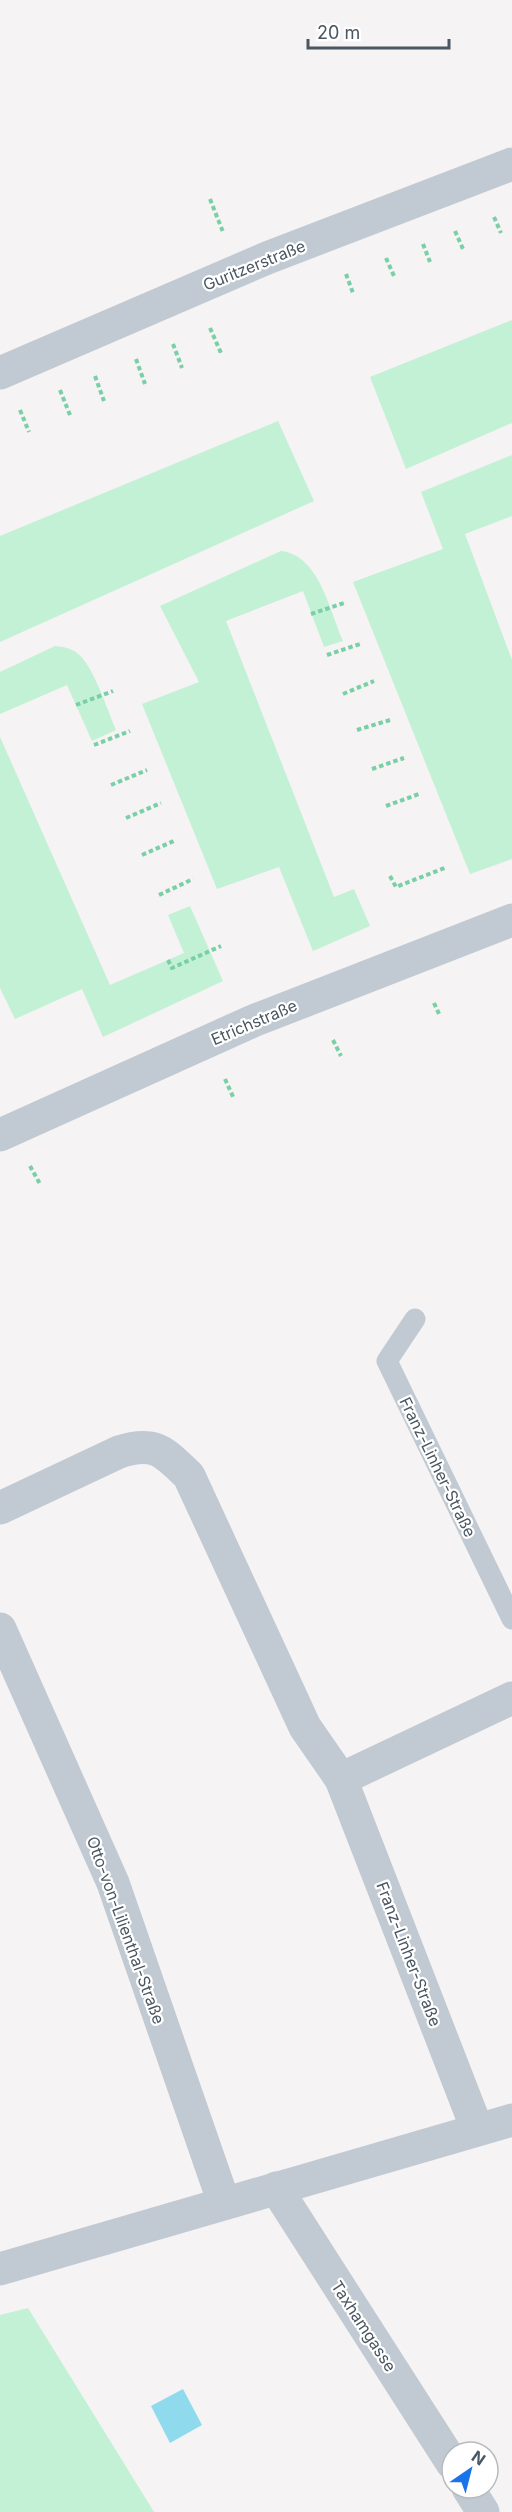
<svg xmlns="http://www.w3.org/2000/svg" width="512" height="2512" viewBox="0 0 512 2512" font-family="Inter,sans-serif">
	<style>
		.green { fill: #c3f1d5 }
		.water { fill: #90daee }
		.lines { fill: none; stroke-linecap: round; stroke-linejoin: round }
		.path { stroke: #7ad0a6; stroke-width: 4; stroke-dasharray: 4.5 3; stroke-linecap: butt }
		.lane { stroke: #c1cad2; stroke-width: 21 }
		.street { stroke: #c1cad2; stroke-width: 33 }
		.labels { text-anchor: middle; stroke-width: 4.5; stroke-linejoin: round; paint-order: stroke }
		.street-label { font-size: 16px; fill: #4a5661; stroke: #fff }
	</style>
	<rect width="100%" height="100%" fill="#f5f3f3"/>
	<g class="green">
		<path d="M512 320V423L406 469 370 377Z"/>
		<path d="M278 421 314 501 0 642V536Z"/>
		<path d="M512 455V516L465 534 512 660V859L470 874 353 582 443 549 421 492Z"/>
		<path d="M281 551C319 555 330 611 343 641L324 647 303 591 226 621 334 897 354 889 370 926 313 951 279 867 217 889 142 704 199 682 160 606Z"/>
		<path d="M55 646C63 647 71 648 77 653 94 666 107 710 116 730L92 741 67 685 0 714V672Z"/>
		<path d="M0 737 110 985 184 953 168 915 190 906 223 981 103 1037 82 989 15 1019 0 988Z"/>
		<path d="M28 2308 154 2512H0V2315Z"/>
	</g>
	<path class="water" d="M183 2389 202 2425 170 2443 151 2406Z"/>
	<g class="lines">
		<g class="path">
			<path d="M210 199 223 232"/>
			<path d="M494 217 501 233"/>
			<path d="M455 231 463 249"/>
			<path d="M423 244 430 262"/>
			<path d="M386 258 394 276"/>
			<path d="M346 274 353 293"/>
			<path d="M210 328 221 353"/>
			<path d="M173 344 182 368"/>
			<path d="M136 359 145 384"/>
			<path d="M95 376 104 401"/>
			<path d="M60 390 70 415"/>
			<path d="M20 410 29 432"/>
			<path d="M311 614 344 603"/>
			<path d="M327 655 360 644"/>
			<path d="M343 694 374 681"/>
			<path d="M76 705 113 691"/>
			<path d="M357 730 390 720"/>
			<path d="M94 745 130 731"/>
			<path d="M372 769 404 758"/>
			<path d="M111 785 147 770"/>
			<path d="M386 806 419 794"/>
			<path d="M126 818 161 803"/>
			<path d="M142 855 176 840"/>
			<path d="M390 876 396 887 447 867"/>
			<path d="M159 895 193 879"/>
			<path d="M168 960 172 968 221 946"/>
			<path d="M434 1003 440 1016"/>
			<path d="M333 1040 341 1056"/>
			<path d="M225 1079 234 1099"/>
			<path d="M30 1166 40 1184"/>
		</g>
		<path class="lane" d="M415 1319 387 1361 512 1619"/>
		<g class="street">
			<path d="M0 373 267 258 512 164"/>
			<path d="M0 1135 253 1021 512 920"/>
			<path d="M0 1508 119 1452C155 1440 164 1452 189 1476L305 1727 341 1779 477 2129"/>
			<path d="M0 1629 113 1883 224 2203"/>
			<path d="M341 1779 512 1698"/>
			<path d="M276 2188 452 2463"/>
			<path d="M0 2269 512 2120"/>
			<path d="M468 2488 483 2512"/>
		</g>
	</g>
	<g class="labels">
		<g class="street-label">
			<text transform="translate(254 265) rotate(-22)" y="6">Guritzerstraße</text>
			<text transform="translate(254 1022) rotate(-23)" y="6">Etrichstraße</text>
			<text transform="translate(438 1467) rotate(64)" y="6">Franz-Linher-Straße</text>
			<text transform="translate(126 1930) rotate(70)" y="6">Otto-von-Lilienthal-Straße</text>
			<text transform="translate(409 1954) rotate(69)" y="6">Franz-Linher-Straße</text>
			<text transform="translate(364 2326) rotate(57)" y="6">Taxhamgasse</text>
		</g>
	</g>
	<g transform="translate(470 2470) rotate(35)"><circle r="28" fill="#ffffff" stroke="#b7bbc0" stroke-width="1.5"/>
	<path d="M0-4.5L10 22L0 15L-10 22Z" fill="#1a73e8"/>
	<text y="-9" font-size="16" font-weight="bold" text-anchor="middle" fill="#4a5661">N</text>
	</g>
	<path d="M308 39v9h141v-9" fill="none" stroke="#4a5661" stroke-width="3"/>
	<text x="317" y="39" font-size="18" fill="#4a5661" stroke="#ffffff" stroke-width="4.5" paint-order="stroke">20 m</text>
</svg>
